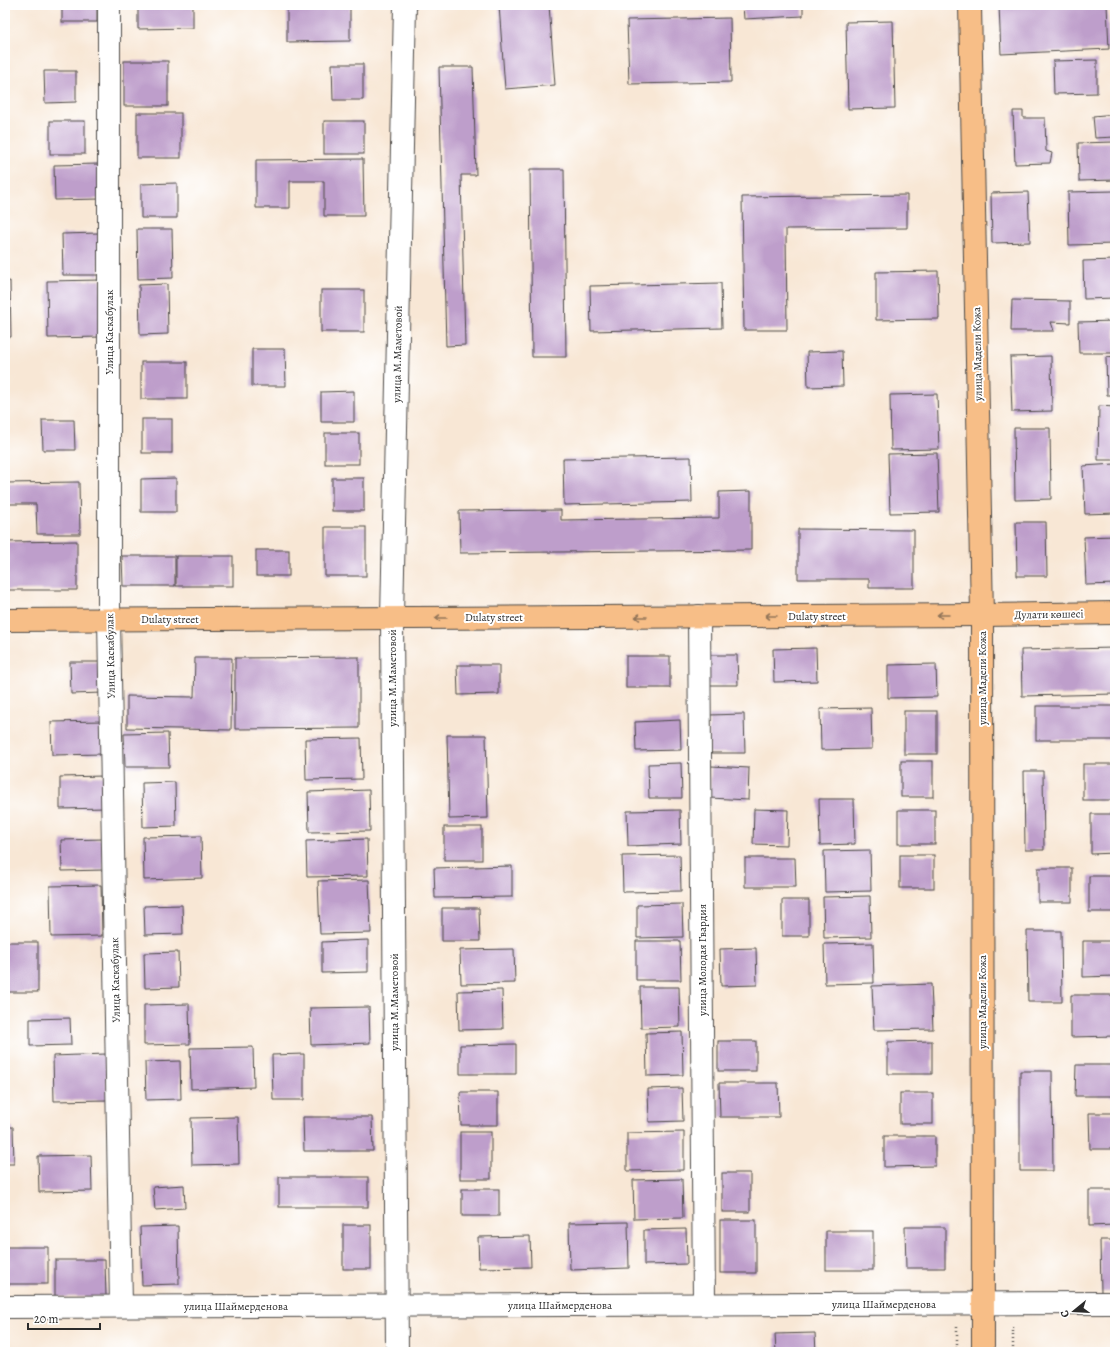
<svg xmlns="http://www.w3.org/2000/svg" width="1120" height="1357" viewBox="0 0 1120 1357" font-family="Alegreya,serif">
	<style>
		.building { fill: #be9ecb }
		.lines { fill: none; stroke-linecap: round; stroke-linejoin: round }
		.minor-casing { stroke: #4a4744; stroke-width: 24 }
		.major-casing { stroke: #4a4744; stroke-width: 24 }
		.path { stroke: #4a4744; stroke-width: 2.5; stroke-dasharray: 1 3; stroke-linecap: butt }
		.minor { stroke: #fff; stroke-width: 22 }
		.major { stroke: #f7be87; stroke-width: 22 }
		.oneway { stroke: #917459 }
		.labels { text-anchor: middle; stroke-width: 4; stroke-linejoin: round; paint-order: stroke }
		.street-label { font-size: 11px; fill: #2b2b2b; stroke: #fff }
	</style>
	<rect width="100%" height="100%" fill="#fff"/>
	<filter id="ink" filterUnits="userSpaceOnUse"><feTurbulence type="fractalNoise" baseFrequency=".025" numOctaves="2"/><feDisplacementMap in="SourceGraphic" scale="8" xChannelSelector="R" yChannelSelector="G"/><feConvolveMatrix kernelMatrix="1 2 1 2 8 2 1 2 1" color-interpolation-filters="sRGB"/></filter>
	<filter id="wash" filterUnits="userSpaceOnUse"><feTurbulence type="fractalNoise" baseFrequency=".012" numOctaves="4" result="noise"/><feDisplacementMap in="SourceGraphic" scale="16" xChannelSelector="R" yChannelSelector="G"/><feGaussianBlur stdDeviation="0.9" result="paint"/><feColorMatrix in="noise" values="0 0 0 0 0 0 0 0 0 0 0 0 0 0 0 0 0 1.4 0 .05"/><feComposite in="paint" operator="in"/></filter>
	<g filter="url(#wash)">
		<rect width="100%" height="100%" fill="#f8e7d5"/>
		<g id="blocks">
			<g class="building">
				<rect x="62" y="5" width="35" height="17"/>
				<path d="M138 5H193V28L138 29Z"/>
				<path d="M287 5H350V41L287 42Z"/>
				<path d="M499 5H549L555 85 505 89Z"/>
				<path d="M743 5H803V16L744 19Z"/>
				<path d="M999 5H1107L1109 49 1001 54Z"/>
				<path d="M730 18 731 82 629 84 627 20Z"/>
				<path d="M893 21 895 108 848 109 846 22Z"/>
				<path d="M1097 60V93L1054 94 1053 61Z"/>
				<rect x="124" y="61" width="44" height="45"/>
				<path d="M332 64H363V100H333Z"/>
				<path d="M439 67H473L476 175H461L465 345 446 346Z"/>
				<path d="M44 71H76V102L45 103Z"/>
				<path d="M1013 111H1023V118H1045L1046 151 1052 153 1050 163 1015 164Z"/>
				<rect x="137" y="113" width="44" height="45"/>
				<path d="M1115 114V137L1095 138 1093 116Z"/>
				<rect x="50" y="121" width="35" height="33"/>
				<rect x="324" y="121" width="40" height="33"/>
				<path d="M1115 142V180L1079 181 1078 143Z"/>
				<path d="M363 159 364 216H324V181H290V208H256V160Z"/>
				<path d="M99 164 100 199 55 200 54 165Z"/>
				<path d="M530 169H564L566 357H532Z"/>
				<path d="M177 183V218H141V184Z"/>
				<path d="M1115 191V244L1069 245 1068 192Z"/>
				<path d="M1028 192 1030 242 992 243 991 193Z"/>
				<path d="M907 195V228L786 229 787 330H744L742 197Z"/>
				<path d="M137 229H172L173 278 138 279Z"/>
				<path d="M98 233 99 275H63L62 234Z"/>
				<path d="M1115 260V298L1084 299 1083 261Z"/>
				<path d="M938 271 939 319 876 320V272Z"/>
				<path d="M101 280 102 337 48 338 47 281Z"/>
				<path d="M10 281 11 337H5V282Z"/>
				<path d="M721 283 722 328 591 331 590 286Z"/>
				<path d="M167 284 168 334 140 335 139 285Z"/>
				<rect x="321" y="290" width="43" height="42"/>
				<path d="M1012 300 1070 301V323L1051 322 1054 331H1011Z"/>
				<path d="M1115 321V353H1079L1078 322Z"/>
				<path d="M252 349H285L286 386H252Z"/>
				<path d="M842 351 843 386 808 387 807 352Z"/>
				<path d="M1051 356 1052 411 1012 412 1010 357Z"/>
				<path d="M1115 356V395H1107L1106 357Z"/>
				<rect x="141" y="362" width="46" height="37"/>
				<path d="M354 391V422H321V392Z"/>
				<path d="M937 394 939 449 891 450 890 395Z"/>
				<path d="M1099 406 1115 407V460H1098Z"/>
				<rect x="142" y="419" width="30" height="34"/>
				<path d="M42 420H74L75 450H43Z"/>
				<path d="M1014 428H1050L1051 499 1015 500Z"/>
				<rect x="325" y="433" width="34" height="31"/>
				<path d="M937 453 939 512 890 513 888 454Z"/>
				<path d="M691 457 692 502 564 505 563 459Z"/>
				<path d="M1115 464V513L1085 514 1083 466Z"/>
				<path d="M176 478V512H141V479Z"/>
				<rect x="332" y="478" width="32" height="33"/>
				<path d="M79 482 80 534H37L36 504H5V483Z"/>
				<path d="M751 491V550L460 553 459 511 561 510V520L719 518V492Z"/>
				<path d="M1016 522H1046L1047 576H1017Z"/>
				<rect x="325" y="527" width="41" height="49"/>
				<path d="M798 529 914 530V588H869V579H798Z"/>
				<path d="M1115 536V584L1086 585 1084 537Z"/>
				<path d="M77 541V590H5V542Z"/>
				<rect x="256" y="550" width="33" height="26"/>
				<path d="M122 556H175V586H123Z"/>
				<rect x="176" y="556" width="57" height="30"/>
				<path d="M816 648 817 681 774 682 773 649Z"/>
				<path d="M1115 648V694L1022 696 1021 650Z"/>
				<path d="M706 655H737L738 685H706Z"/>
				<rect x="626" y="656" width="44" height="32"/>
				<path d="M359 657V728L235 729V658Z"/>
				<path d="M195 658H232L231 730 127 728V696L194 697Z"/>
				<path d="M70 662H102L103 693 71 694Z"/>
				<path d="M936 664 937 697 888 698V665Z"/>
				<path d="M457 665H499V694L458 695Z"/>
				<rect x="1036" y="706" width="79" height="34"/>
				<path d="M871 708 872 749 821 750 820 709Z"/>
				<rect x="904" y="711" width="33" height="43"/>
				<path d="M744 714 745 753H709V715Z"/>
				<path d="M680 720 681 750 636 751 635 722Z"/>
				<path d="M103 721 104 754 52 755 51 722Z"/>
				<path d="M168 733 169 767H125L124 734Z"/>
				<path d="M447 735H486L488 818 449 819Z"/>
				<path d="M361 738 362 779 306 780 305 739Z"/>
				<rect x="901" y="761" width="32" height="36"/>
				<path d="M681 763 682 798H649L648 764Z"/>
				<rect x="1083" y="764" width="32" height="36"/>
				<path d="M711 766 749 768 748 800 710 798Z"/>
				<path d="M1024 771H1043L1044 850H1025Z"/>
				<path d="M104 776 105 808 60 809V777Z"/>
				<path d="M175 782 176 826 143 827 142 783Z"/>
				<path d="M369 790 370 831 309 832 308 792Z"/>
				<path d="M819 799H854L855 844 820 845Z"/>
				<path d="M754 809 788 810 787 845 753 844Z"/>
				<path d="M680 810 681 844 628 846 627 811Z"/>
				<rect x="898" y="810" width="37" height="34"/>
				<path d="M1091 814H1115V853L1091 854Z"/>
				<rect x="444" y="827" width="38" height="33"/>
				<path d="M201 836 202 878 144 880 143 837Z"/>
				<path d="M103 839 104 870 62 871 61 840Z"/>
				<path d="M367 839 368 876 307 877 306 841Z"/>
				<path d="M870 850 871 891 825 892 824 851Z"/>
				<path d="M680 855 681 891 623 892 622 856Z"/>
				<rect x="900" y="855" width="34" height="33"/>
				<path d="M745 858H795L796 887H745Z"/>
				<path d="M512 866V897L435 898 434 868Z"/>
				<rect x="1038" y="868" width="34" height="34"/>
				<rect x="1089" y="876" width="26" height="36"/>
				<path d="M369 880 371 933 320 934 318 881Z"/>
				<path d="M101 885 102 936 51 937 50 886Z"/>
				<path d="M870 896 871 937 824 938 823 897Z"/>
				<rect x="782" y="900" width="27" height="36"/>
				<path d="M682 904 683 937 637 938V905Z"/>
				<path d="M182 905 183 934 145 935 144 906Z"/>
				<path d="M442 908H479L480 941H442Z"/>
				<path d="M1027 931H1061L1062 1002H1028Z"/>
				<path d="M368 940V972L322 973V942Z"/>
				<path d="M636 941H680L681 980H636Z"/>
				<path d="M1083 941H1115V976L1083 977Z"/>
				<rect x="5" y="942" width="33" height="50"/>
				<path d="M873 943 874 983 825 984 824 944Z"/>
				<path d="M756 948 757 985 721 986 720 949Z"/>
				<path d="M514 949 515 983 461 984 460 950Z"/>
				<path d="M178 952 179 987 145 988 144 953Z"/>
				<path d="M931 984 933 1029 874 1030 872 986Z"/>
				<path d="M640 987H679L680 1027 641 1028Z"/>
				<path d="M502 990 503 1029 459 1030 458 991Z"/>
				<path d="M1071 995H1115V1036L1071 1037Z"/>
				<path d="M189 1004 190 1044 144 1045V1005Z"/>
				<path d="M369 1007 370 1043 311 1045 310 1008Z"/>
				<path d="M70 1018 71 1045 30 1046V1019Z"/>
				<path d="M682 1032 683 1075 647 1076 646 1033Z"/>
				<rect x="718" y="1041" width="38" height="30"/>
				<path d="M932 1041V1074H888V1042Z"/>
				<path d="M516 1044V1074H460V1045Z"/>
				<path d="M253 1047 254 1087 191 1089 190 1048Z"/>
				<path d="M106 1054 107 1100 54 1101 53 1056Z"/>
				<path d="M304 1054V1100H273L272 1055Z"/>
				<path d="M180 1061 181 1099 146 1100 145 1062Z"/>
				<path d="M1076 1065H1115V1096H1075Z"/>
				<path d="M1020 1071H1052L1053 1171H1020Z"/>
				<path d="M719 1083H778L779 1117H720Z"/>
				<path d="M682 1088 683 1121 649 1122 648 1089Z"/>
				<path d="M460 1092H498V1125H461Z"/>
				<rect x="900" y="1093" width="33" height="31"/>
				<path d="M1089 1113H1115V1149H1090Z"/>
				<path d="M238 1117 239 1164 192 1165 191 1118Z"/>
				<path d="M303 1117H372L373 1151H304Z"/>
				<path d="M5 1127H13L14 1164H5Z"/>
				<rect x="460" y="1132" width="31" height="47"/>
				<path d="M684 1132V1170L627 1171V1133Z"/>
				<path d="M884 1136H935V1166L884 1167Z"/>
				<path d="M91 1155 92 1191 39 1192 38 1156Z"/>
				<rect x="722" y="1173" width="28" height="39"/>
				<rect x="279" y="1177" width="89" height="30"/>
				<path d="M682 1179 683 1218 634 1219 633 1180Z"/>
				<path d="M184 1185 185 1208 155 1210 153 1187Z"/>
				<rect x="462" y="1189" width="37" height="27"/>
				<path d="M1089 1190H1115V1225L1089 1226Z"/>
				<rect x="720" y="1220" width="36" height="53"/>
				<path d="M628 1222 629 1268 570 1270 569 1223Z"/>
				<rect x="343" y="1225" width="28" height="44"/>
				<path d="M178 1226 179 1284 142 1285 140 1227Z"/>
				<path d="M905 1227H945V1268H906Z"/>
				<path d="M686 1229 687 1264 644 1265V1230Z"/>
				<rect x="826" y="1231" width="47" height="39"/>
				<path d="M530 1236 531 1267 479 1268 478 1237Z"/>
				<path d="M1100 1240H1115V1292H1101Z"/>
				<rect x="5" y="1247" width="43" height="37"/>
				<path d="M55 1260H105L106 1297H55Z"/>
				<path d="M815 1333 816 1352H776L775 1334Z"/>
			</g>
		</g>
	</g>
	<g filter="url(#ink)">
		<use href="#blocks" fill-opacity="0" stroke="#4a4744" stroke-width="1"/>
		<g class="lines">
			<g class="minor-casing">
				<g id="minor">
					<path d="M109 5V619L121 1306"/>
					<path d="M699 616 704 1304"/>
					<path d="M5 1307 1115 1303"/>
					<path d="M397 1352 392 618 405 5"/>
				</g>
			</g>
			<g class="major-casing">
				<g id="major">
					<path d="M970 5 982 615 983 1352"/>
					<path d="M5 620 982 615 1115 613"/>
				</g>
			</g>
			<g class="path">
				<path d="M957 1327V1352"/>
				<path d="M1013 1327V1352"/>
			</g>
			<use href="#minor" class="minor"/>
			<use href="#major" class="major"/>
		</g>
		<defs><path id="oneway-shaft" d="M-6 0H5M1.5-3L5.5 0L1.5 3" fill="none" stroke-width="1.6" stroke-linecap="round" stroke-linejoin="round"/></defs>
		<g class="oneway">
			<use href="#oneway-shaft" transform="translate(943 615) rotate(180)"/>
			<use href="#oneway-shaft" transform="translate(771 616) rotate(180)"/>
			<use href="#oneway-shaft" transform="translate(641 617) rotate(180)"/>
			<use href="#oneway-shaft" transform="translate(441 618) rotate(180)"/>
		</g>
	</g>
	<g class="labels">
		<g class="street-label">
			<text transform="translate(109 332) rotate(-90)" y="4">Улица Каскабулак</text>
			<text transform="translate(397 354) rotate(-89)" y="4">улица М.Маметовой</text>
			<text transform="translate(977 354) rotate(-91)" y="4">улица Мадели Кожа</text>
			<text transform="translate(1049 614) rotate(-1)" y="4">Дулати көшесі</text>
			<text x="817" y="620">Dulaty street</text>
			<text x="494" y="621">Dulaty street</text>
			<text x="170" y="623">Dulaty street</text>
			<text transform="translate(110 656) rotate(-91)" y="4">Улица Каскабулак</text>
			<text transform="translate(392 678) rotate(-90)" y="4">улица М.Маметовой</text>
			<text transform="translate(982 678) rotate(-90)" y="4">улица Мадели Кожа</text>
			<text transform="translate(702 960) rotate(-90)" y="4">улица Молодая Гвардия</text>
			<text transform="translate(115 980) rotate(-91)" y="4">Улица Каскабулак</text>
			<text transform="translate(394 1002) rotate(-90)" y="4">улица М.Маметовой</text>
			<text transform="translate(982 1002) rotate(-90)" y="4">улица Мадели Кожа</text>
			<text x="884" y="1308">улица Шаймерденова</text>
			<text x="560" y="1309">улица Шаймерденова</text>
			<text x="236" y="1310">улица Шаймерденова</text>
		</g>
	</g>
	<rect width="1120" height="1357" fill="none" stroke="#fff" stroke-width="20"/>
	<g transform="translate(1074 1311) rotate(252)" stroke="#ffffff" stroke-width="3" paint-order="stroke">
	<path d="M0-3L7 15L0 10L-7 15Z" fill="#2b2b2b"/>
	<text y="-6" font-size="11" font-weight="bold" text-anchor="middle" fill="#2b2b2b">С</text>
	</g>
	<path d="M28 1323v6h72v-6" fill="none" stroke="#2b2b2b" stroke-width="2"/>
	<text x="34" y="1323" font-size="12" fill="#2b2b2b" stroke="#ffffff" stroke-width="3" paint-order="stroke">20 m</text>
</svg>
